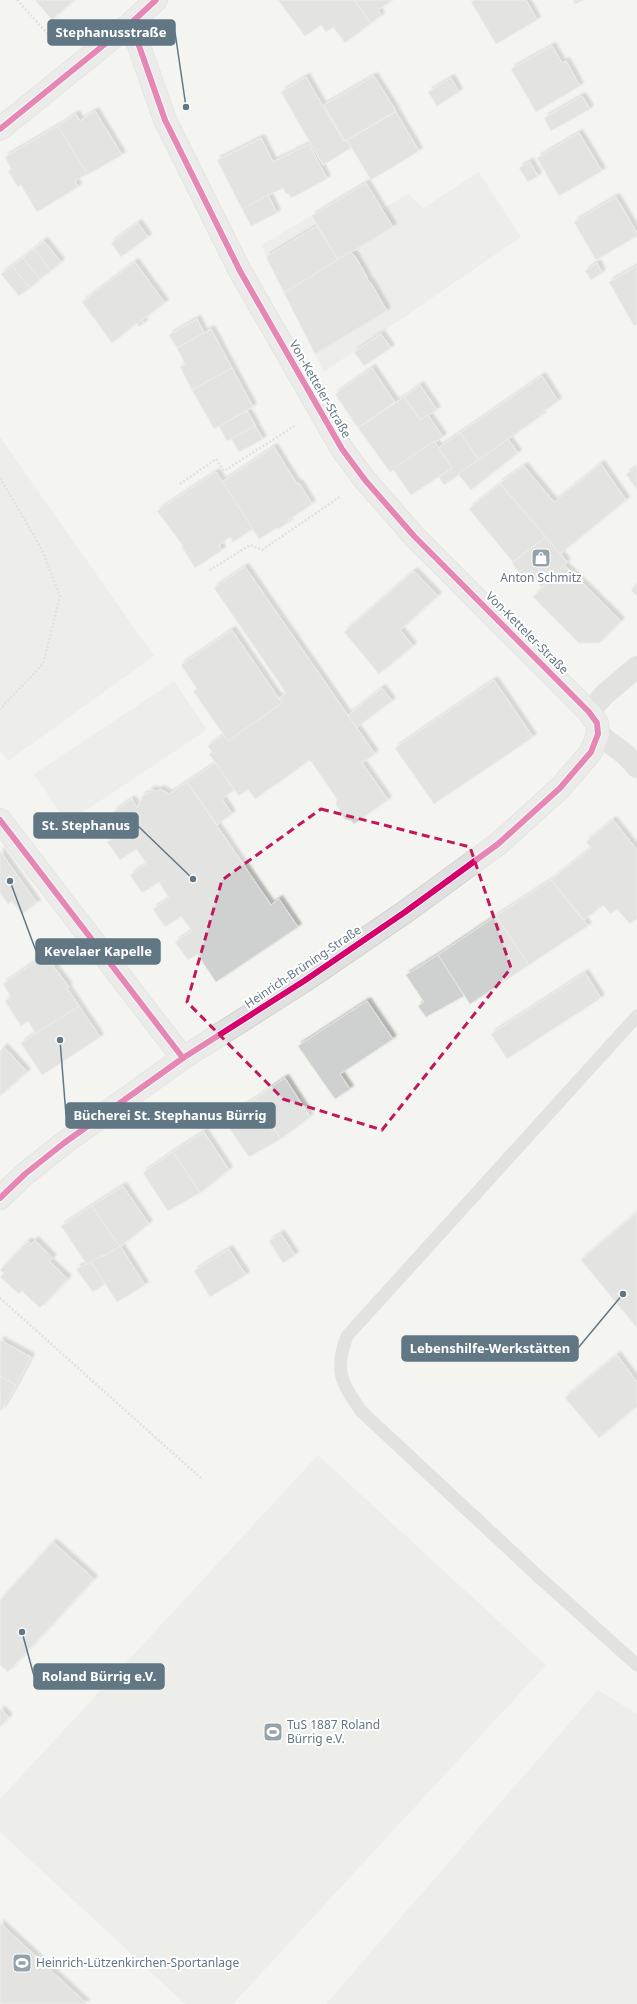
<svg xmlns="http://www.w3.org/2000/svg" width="637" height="2004" viewBox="0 0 637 2004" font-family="'Noto Sans',sans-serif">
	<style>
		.built { fill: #e4e5e4 }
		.green { fill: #e4e7df }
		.building { fill: #cfd1d0; stroke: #e3e3e1; filter: url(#shadow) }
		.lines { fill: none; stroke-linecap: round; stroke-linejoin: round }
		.secondary-casing { stroke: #d1d2d2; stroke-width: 24 }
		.path { stroke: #cacbcb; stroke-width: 2.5; stroke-dasharray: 2 2; stroke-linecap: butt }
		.lane { stroke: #cccece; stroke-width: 13 }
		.street { stroke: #cccece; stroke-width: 22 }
		.secondary { stroke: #e0e0e1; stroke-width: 22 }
		.cycleway-casing { stroke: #fff; stroke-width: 8 }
		.cycleway { stroke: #d6006c; stroke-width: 6 }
		.marked { fill: none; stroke: #c2185b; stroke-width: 3; stroke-dasharray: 8 5; stroke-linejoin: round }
		.labels { text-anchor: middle; stroke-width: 4; stroke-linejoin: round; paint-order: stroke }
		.street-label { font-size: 12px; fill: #617784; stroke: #fff }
		.poi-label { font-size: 12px; fill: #617784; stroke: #fff; text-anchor: start }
		.leader { fill: none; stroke: #617784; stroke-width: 1.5 }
		.callout-dot { fill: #617784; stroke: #fff; stroke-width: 1.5 }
		.callout { fill: #617784; stroke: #617784; stroke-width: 1.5 }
		.callout-label { font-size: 13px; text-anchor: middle; font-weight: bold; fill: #fff }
	</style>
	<defs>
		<filter id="shadow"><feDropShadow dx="3.5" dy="-3.5" stdDeviation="1" flood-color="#0004"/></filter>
	</defs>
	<rect width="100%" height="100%" fill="#f4f4f1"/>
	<path class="built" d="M479 172 521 237 324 372 266 257 262 245 366 183 382 209 408 194 423 208Z"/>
	<g class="green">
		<path d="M0 437 154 656 8 761 0 750Z"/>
		<path d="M174 681 207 730 67 823 34 774Z"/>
		<path d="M318 1455 546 1665 233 2004H185L0 1832V1799Z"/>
		<path d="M598 1690 637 1714V2004H326Z"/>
	</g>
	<g class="building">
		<path d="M35 0H74L52 20Z"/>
		<path d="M278 0H354L371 23 345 43 333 27 326 32 321 25 305 36Z"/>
		<path d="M354 0H390L391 1 378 10 381 16 371 23Z"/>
		<path d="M474 0H526L537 20 496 44 471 2Z"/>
		<path d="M573 0H583L575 4Z"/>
		<path d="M552 46 562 63 566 61 580 86 536 112 511 69Z"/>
		<path d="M374 76 396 111 345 141 324 105Z"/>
		<path d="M306 77 344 142 347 140 351 148 323 165 281 92Z"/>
		<path d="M451 78 459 92 437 106 428 92Z"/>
		<path d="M582 96 590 109 551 131 544 118Z"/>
		<path d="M95 111 122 155 87 175 58 126 76 114 80 121Z"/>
		<path d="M396 112 419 151 371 180 347 140Z"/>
		<path d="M58 126 87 174 75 181 78 187 37 212 21 185 18 187 8 171 11 169 5 157Z"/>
		<path d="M579 133 602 171 559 196 537 158Z"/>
		<path d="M261 138 273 162 309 144 327 179 291 198 288 193 286 194 283 188 242 209 217 160Z"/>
		<path d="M530 162 538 176 528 182 519 168Z"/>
		<path d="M366 183 393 227 338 260 312 216Z"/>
		<path d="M268 195 277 213 251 226 242 209Z"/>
		<path d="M616 197 637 233V236L596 260 574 222Z"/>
		<path d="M138 223 148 237 121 257 111 243Z"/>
		<path d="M317 226 338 260 284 293 266 257Z"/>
		<path d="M44 241 61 262 51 271 34 249Z"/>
		<path d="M34 249 51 271 40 279 23 258Z"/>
		<path d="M350 252 355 256 367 277V279L371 283 387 311 315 354 284 293Z"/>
		<path d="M23 258 40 279 30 288 12 266Z"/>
		<path d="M135 262 165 303 142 320 144 323 139 327 137 323 112 343 82 302Z"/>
		<path d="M597 263 602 273 591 280 585 271Z"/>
		<path d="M12 266 30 288 19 296 1 274Z"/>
		<path d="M637 266V324L634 326 609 282Z"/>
		<path d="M197 319 204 333 177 348 169 335Z"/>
		<path d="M211 329 232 368 192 390 180 367 185 364 177 348Z"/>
		<path d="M381 334 391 348 364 366 354 352Z"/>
		<path d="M232 368 253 407 214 429 192 390Z"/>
		<path d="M372 368 395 402 358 428 335 394Z"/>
		<path d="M542 376 558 401 541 413 542 415 479 460 460 433Z"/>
		<path d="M420 385 437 410 420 420 404 397Z"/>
		<path d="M404 397 420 420 428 415 443 437 390 472 358 428Z"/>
		<path d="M247 411 256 426 227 441 219 426Z"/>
		<path d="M255 426 263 439 239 452 231 439Z"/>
		<path d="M460 433 479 460 444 485 439 477 452 468 438 448Z"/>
		<path d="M508 439 518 453 471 490 458 474Z"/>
		<path d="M434 441 452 468 411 495 393 469Z"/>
		<path d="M274 447 297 484 299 483 312 504 288 520 289 522 278 529 277 528 259 539 222 482Z"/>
		<path d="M601 464 626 500 560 554 500 483 524 466 554 502Z"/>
		<path d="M637 467V490L626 474Z"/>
		<path d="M216 472 253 529 233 542 230 537 219 545 222 550 195 568 182 547 183 546 157 511Z"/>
		<path d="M500 484 546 537 513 562 469 509Z"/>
		<path d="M546 537 567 562 542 588 529 572 522 577 512 563Z"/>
		<path d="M564 565 621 621 599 643H579L533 597Z"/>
		<path d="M245 567 375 754 362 763 388 800 354 824 352 821 345 819 336 805 337 799 310 760 255 799 248 789 239 796 209 754 212 752 208 746 224 735 228 741 282 703 279 698 286 693 214 588Z"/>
		<path d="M414 571 438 596 400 630 413 646 379 674 344 632Z"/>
		<path d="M637 584V596L631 590Z"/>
		<path d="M232 630 282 703 228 741 193 691 197 689 181 665Z"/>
		<path d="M494 680 533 737 434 804 395 748Z"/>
		<path d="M382 688 392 701 356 728 348 715Z"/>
		<path d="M216 763 234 790 222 799 232 814 217 825 187 782Z"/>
		<path d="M187 782 271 905 279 899 298 927 216 982 197 954 188 960 175 942 192 931 181 916 165 927 153 909 169 898 159 882 142 893 130 875 147 864 136 849 120 860 107 842 124 831 113 812 132 799 137 808 142 798 141 797 150 792 149 790 159 791 160 789 169 794Z"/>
		<path d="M613 820 637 850V918L630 924 617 909 611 914 603 905 584 920 551 880 591 848 586 842Z"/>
		<path d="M0 851 37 903 22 914 12 901 8 904 0 893Z"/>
		<path d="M551 880 588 926 529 965 496 916Z"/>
		<path d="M496 916 529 965 470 1004 438 955Z"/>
		<path d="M45 955 69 987 67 988 79 1006 36 1034 28 1021 21 1026 5 1001 11 997 3 984Z"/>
		<path d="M438 955 464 996 426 1017 418 1006 424 1002 406 975Z"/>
		<path d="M585 973 601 998 507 1059 491 1034Z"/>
		<path d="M367 1001 393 1039 340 1074 350 1089 335 1099 298 1046Z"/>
		<path d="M79 1006 100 1037 42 1075 21 1043Z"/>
		<path d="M4 1047 27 1072 0 1096V1051Z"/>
		<path d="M285 1078 310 1117 281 1139 255 1099Z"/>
		<path d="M255 1099 281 1139 249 1157 223 1119Z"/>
		<path d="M204 1132 229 1170 200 1193 173 1152Z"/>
		<path d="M173 1152 200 1193 168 1211 143 1173Z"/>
		<path d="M123 1186 149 1224 120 1247 92 1206Z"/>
		<path d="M92 1206 120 1247 87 1265 61 1226Z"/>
		<path d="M637 1213V1328L581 1260Z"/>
		<path d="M281 1234 295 1255 283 1263 269 1241Z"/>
		<path d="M35 1240 53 1258 49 1261 68 1279 40 1308 22 1291 19 1294 0 1277 4 1273 0 1270 28 1241 31 1244Z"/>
		<path d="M120 1246 145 1285 117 1302 91 1262 102 1255 103 1257Z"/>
		<path d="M229 1249 246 1275 210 1297 194 1271Z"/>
		<path d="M91 1262 105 1284 93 1292 76 1269Z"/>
		<path d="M0 1340 31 1357 16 1385 0 1376Z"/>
		<path d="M617 1355 637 1382V1406L599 1438 565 1398Z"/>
		<path d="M0 1376 16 1385 1 1411 0 1410Z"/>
		<path d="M53 1542 94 1579 8 1672 0 1665V1600Z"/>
		<path d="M0 1709 9 1717 0 1727Z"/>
		<path d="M0 1923 87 2004H0Z"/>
	</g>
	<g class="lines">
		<g class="secondary-casing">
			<g id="secondary">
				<path d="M0 129 131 23 156 0"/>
				<path d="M0 820 183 1058"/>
				<path d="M0 1198 25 1174 64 1143 183 1058 304 981 405 912 498 844 560 788 591 752 598 734 597 723 589 712 414 536 365 480 342 449 240 271 165 120 131 23"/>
			</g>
		</g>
		<g class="path">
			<path d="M17 0 58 45"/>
			<path d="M0 478 41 548 60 596 43 664 0 709"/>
			<path d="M180 484 216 459 224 471 296 425"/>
			<path d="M210 570 250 545 262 550 341 496"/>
			<path d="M0 1298 203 1480"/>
		</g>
		<path class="lane" d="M637 1016 347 1336C334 1370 341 1382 361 1411L539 1577 637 1665"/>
		<g class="street">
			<path d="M589 712 605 694 637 667"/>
			<path d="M598 734 626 755 637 767"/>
		</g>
		<use href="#secondary" class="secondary"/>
		<g class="cycleway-casing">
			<g id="cycleway">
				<path d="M0 129 131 23 156 0"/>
				<path d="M0 820 183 1058"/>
				<path d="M0 1198 25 1174 64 1143 183 1058 304 981 405 912 498 844 560 788 591 752 598 734 597 723 589 712 414 536 365 480 342 449 240 271 165 120 131 23"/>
			</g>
		</g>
		<use href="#cycleway" class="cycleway"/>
	</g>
	<path d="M0 0H637V2004H0ZM321 809 470 847 511 968 382 1130 283 1099 187 1002 222 880Z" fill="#f4f4f1" fill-opacity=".55" fill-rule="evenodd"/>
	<path class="marked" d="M321 809 470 847 511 968 382 1130 283 1099 187 1002 222 880Z"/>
	<defs>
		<g id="shop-square" transform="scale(1)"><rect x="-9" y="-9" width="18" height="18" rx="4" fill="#94a3aa" stroke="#fff"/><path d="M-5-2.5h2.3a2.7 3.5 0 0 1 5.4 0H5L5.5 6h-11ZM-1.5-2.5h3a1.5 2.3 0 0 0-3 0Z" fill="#fff"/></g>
		<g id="stadium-square" transform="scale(1)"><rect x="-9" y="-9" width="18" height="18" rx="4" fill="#94a3aa" stroke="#fff"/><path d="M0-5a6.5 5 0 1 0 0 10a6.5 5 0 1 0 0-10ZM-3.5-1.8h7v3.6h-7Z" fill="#fff"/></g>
	</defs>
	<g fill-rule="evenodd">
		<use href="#shop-square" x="541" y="558"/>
		<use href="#stadium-square" x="273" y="1732"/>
		<use href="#stadium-square" x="22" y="1963"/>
	</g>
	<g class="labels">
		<g class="street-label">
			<text transform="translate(320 389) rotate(60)" y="4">Von-Ketteler-Straße</text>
			<text transform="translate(527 633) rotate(45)" y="4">Von-Ketteler-Straße</text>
			<text transform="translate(303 967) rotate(-34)" y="4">Heinrich-Brüning-Straße</text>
		</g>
		<g class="poi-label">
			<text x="541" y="582" text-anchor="middle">Anton Schmitz</text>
			<text x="287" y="1729">TuS 1887 Roland<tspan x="287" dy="14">Bürrig e.V.</tspan></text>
			<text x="36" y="1967">Heinrich-Lützenkirchen-Sportanlage</text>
		</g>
	</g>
	<path class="leader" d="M186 107L175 32M193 879L138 826M10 881L36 951M60 1040L66 1115M623 1294L578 1348M22 1632L34 1676"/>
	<g class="callout-dot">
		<circle cx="186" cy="107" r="4"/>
		<circle cx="193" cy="879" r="4"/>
		<circle cx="10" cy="881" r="4"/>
		<circle cx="60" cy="1040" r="4"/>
		<circle cx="623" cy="1294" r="4"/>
		<circle cx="22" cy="1632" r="4"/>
	</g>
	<g class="callout">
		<rect x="48" y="20" width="127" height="25" rx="4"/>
		<rect x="34" y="813" width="104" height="25" rx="4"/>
		<rect x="36" y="939" width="124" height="25" rx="4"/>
		<rect x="66" y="1103" width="209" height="25" rx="4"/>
		<rect x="402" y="1336" width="176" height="25" rx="4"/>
		<rect x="34" y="1664" width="130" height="25" rx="4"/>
	</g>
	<g class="callout-label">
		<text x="111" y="37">Stephanusstraße</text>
		<text x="86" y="830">St. Stephanus</text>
		<text x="98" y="956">Kevelaer Kapelle</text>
		<text x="170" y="1120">Bücherei St. Stephanus Bürrig</text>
		<text x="490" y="1353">Lebenshilfe-Werkstätten</text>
		<text x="99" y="1681">Roland Bürrig e.V.</text>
	</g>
</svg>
